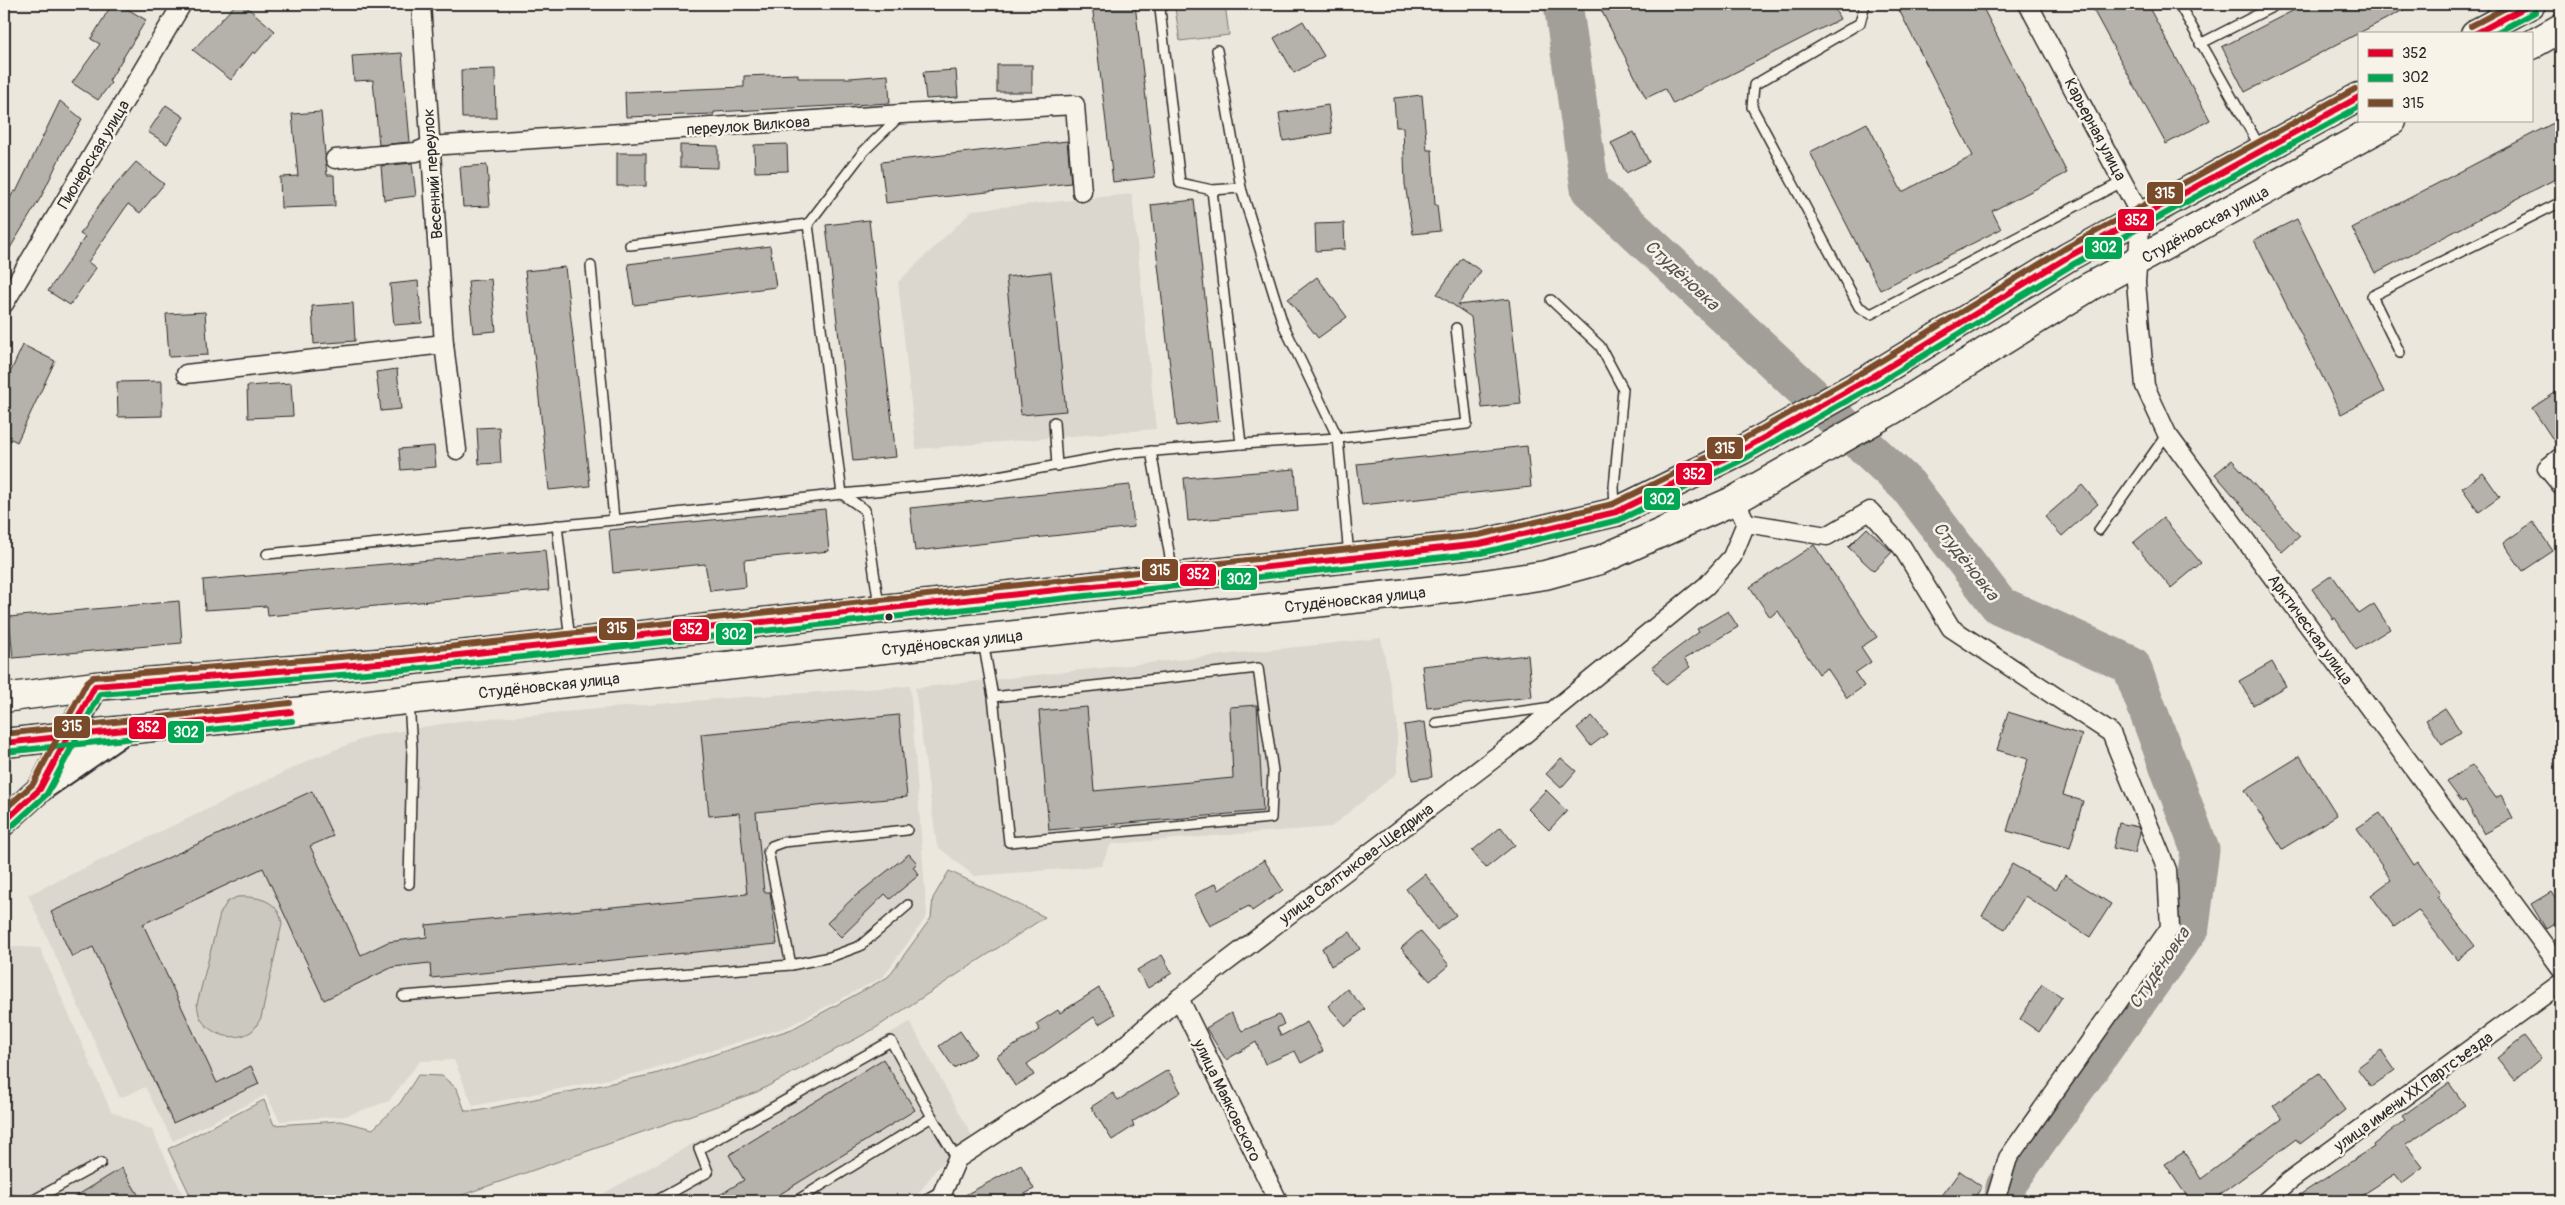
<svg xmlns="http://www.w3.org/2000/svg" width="2565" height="1205" viewBox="0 0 2565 1205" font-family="Pangolin,sans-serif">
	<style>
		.built { fill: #dbd7ce }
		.green { fill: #cbc8bf; stroke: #7b7a75 }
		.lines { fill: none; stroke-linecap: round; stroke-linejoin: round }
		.river { stroke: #a29f98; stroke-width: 39 }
		.building { fill: #b5b2ab; stroke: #2b2b2b }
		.lane-casing { stroke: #2b2b2b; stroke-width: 12 }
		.street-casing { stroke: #2b2b2b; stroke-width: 21 }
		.secondary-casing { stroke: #2b2b2b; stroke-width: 29 }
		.primary-casing { stroke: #2b2b2b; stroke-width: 31 }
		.lane { stroke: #f7f3e8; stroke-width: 9 }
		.street { stroke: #f7f3e8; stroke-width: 18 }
		.secondary { stroke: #f7f3e8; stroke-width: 25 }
		.primary { stroke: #f7f3e8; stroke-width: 28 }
		.bus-1-casing { stroke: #f7f3e8; stroke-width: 10 }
		.bus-2-casing { stroke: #f7f3e8; stroke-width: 10 }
		.bus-3-casing { stroke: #f7f3e8; stroke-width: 10 }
		.bus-1 { stroke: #e4002b; stroke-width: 6 }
		.bus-2 { stroke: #00a651; stroke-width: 6 }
		.bus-3 { stroke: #7a4b2a; stroke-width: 6 }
		.bus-dot { fill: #2b2b2b; stroke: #f7f3e8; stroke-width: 2 }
		.labels { text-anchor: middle; stroke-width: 5; stroke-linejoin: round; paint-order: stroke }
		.street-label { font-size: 16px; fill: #2b2b2b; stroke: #f7f3e8 }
		.water-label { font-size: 18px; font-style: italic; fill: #555451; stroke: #f7f3e8 }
		.line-badge { stroke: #f7f3e8; stroke-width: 2 }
		.badge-label { font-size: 14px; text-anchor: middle; font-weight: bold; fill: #fff }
	</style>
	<rect width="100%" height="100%" fill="#ebe7dd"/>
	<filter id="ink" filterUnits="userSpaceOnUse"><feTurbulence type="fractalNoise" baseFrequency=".02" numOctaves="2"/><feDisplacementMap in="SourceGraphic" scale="10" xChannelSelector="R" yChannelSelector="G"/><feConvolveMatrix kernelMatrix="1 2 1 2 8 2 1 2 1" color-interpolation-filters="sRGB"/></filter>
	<g filter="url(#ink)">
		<g class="built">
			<path d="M1132 194 1156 429 916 449 898 282 973 210Z"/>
			<path d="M1381 638 1397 719V773L1331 827 1111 844 1101 866 974 876 937 846 915 688Z"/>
			<path d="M910 686 927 916 883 977 787 1027 638 1073 473 1106 454 1060 420 1061 389 1101 345 1116 280 1121 266 1095 173 1141 145 1087 120 1098 28 895 314 758 370 736 459 721 729 698Z"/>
			<path d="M4 946 40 948 111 1111 152 1130 186 1201H4Z"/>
			<path d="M910 1022 972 1136 938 1167 913 1201H590Z"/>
		</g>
		<g class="green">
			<path d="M1182 4H1225L1229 35 1180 41 1175 8Z"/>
			<path d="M949 871 1045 917 874 1029 757 1092 445 1201H193L168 1149 264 1100 274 1125 340 1121 373 1129 400 1103 418 1075 442 1076 457 1089 465 1111H477L655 1074 792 1029 888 977 931 918 933 898Z"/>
			<path d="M237 897C258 896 279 900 282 924L261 1018C258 1022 256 1028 252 1031 236 1043 210 1035 201 1019 198 1015 198 1008 197 1004L220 914 227 902Z"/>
		</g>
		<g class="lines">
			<path class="river" d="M1563 4 1590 189 1908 486 1999 605 2131 665 2200 850 2190 927 2005 1187 2004 1201"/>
		</g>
		<g class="building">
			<path d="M112 4H119L146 20 109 81 111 83 98 100 72 83 100 44 91 39Z"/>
			<path d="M236 4H243L275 31 255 54 253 52 231 80 193 50Z"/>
			<path d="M1092 4H1135L1155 177 1113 182Z"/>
			<path d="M1598 4H1832L1840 19 1673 104 1665 89 1646 98Z"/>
			<path d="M1896 4H1981L2067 173 1992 211 2001 229 1880 290 1810 152 1867 123 1902 192 1973 156Z"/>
			<path d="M2090 4H2147L2210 120 2166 144Z"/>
			<path d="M2306 4H2415L2245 92 2222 47Z"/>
			<path d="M1303 21 1324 56 1294 73 1274 38Z"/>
			<path d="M402 53 410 142 379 145 373 80 354 81 352 56Z"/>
			<rect x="997" y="65" width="35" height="27"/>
			<path d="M495 69 496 118H462L461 70Z"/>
			<path d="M956 70 958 97 926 99 923 72Z"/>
			<path d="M798 74V78H850L888 75 890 103 714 112V114L626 117 625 92 744 87V76Z"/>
			<path d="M1422 95 1427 150H1432L1435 205H1437L1440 231 1413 234 1405 184 1403 127H1396L1394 98Z"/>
			<path d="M60 101 82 119 64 149 41 197 4 258V209L14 191 16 192Z"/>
			<path d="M166 105 184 117 167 144 148 132Z"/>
			<path d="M1328 105 1332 133 1283 141 1279 113Z"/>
			<path d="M321 112 327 175H334L335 206 281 208 280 177 298 176 292 114Z"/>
			<path d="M2561 119V176L2375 273 2352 228Z"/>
			<path d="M1634 132 1649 162 1626 173 1611 143Z"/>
			<path d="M1067 141 1071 183 886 203 881 162Z"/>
			<path d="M787 144 788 171 755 172 754 145Z"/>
			<path d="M680 145 718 146V168L680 167Z"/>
			<rect x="617" y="153" width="29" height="33"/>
			<path d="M136 162 164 184 140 213 128 204 88 262 96 268 70 305 48 291 85 237 80 234 104 198Z"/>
			<path d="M412 163 416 196 384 200 381 166Z"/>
			<path d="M487 165 490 206 463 207 460 167Z"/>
			<path d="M1194 200 1219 421 1177 426 1151 205Z"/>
			<path d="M2297 219 2384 392 2341 414 2254 240Z"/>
			<path d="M869 220 896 457 853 461 826 225Z"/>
			<path d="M1344 223 1345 249 1316 251 1315 224Z"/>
			<path d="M770 246 776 287 634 305 628 264Z"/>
			<path d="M1462 258 1481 271 1458 305 1509 299 1521 404 1482 408 1471 317 1437 294Z"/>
			<path d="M565 267 590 486 549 490 525 271Z"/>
			<path d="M1051 272 1066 411 1021 415 1006 277Z"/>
			<path d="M1317 277 1347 317 1318 338 1288 299Z"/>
			<path d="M491 279 496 331 473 333 468 281Z"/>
			<path d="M418 281 422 323 394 325 390 284Z"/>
			<path d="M353 303 355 341 314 344 312 306Z"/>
			<path d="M205 312 208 355 169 357 166 314Z"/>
			<path d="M23 345 55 361 17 442 4 435V386Z"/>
			<path d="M397 369 401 409 381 411 376 372Z"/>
			<path d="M162 381V416L118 417 117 382Z"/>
			<path d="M291 383 293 416 248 418 247 386Z"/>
			<path d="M2561 389V447H2558L2532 408Z"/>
			<path d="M499 427 501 463 479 464 477 428Z"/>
			<path d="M434 446 436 467 401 470 399 449Z"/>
			<path d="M1527 446 1531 487 1362 505 1357 464Z"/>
			<path d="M2232 460 2300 536 2282 552 2215 474Z"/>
			<path d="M1295 469 1298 511 1188 521 1184 478Z"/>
			<path d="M2483 473 2500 497 2479 512 2462 488Z"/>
			<path d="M1130 485 1134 527 915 551 910 508Z"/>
			<path d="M2082 485 2098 504 2062 536 2045 517Z"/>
			<path d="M825 509 829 551 744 560 746 587 710 591 705 564 613 573 609 530Z"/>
			<path d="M2163 518 2201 563 2171 588 2133 543Z"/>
			<path d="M2533 522 2553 551 2523 571 2503 543Z"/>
			<path d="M1867 528 1892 552 1874 571 1848 547Z"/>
			<path d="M1814 545 1877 637 1861 647 1871 662 1855 673 1864 686 1847 698 1827 668 1819 674 1778 611 1770 617 1750 587Z"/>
			<path d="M545 550 549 590 268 616 267 606 205 610 203 580Z"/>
			<path d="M2332 575 2359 614 2374 604 2390 629 2356 650 2335 618 2333 619 2312 589Z"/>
			<path d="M179 601 182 643 13 658 9 617Z"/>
			<path d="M1728 611 1738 627 1684 659 1690 667 1666 685 1652 667 1699 632 1697 629Z"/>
			<path d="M1528 655 1532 697 1427 708 1422 666Z"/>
			<path d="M2272 662 2286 686 2253 705 2239 681Z"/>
			<path d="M1257 705 1263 811 1049 830 1039 711 1087 707 1094 791 1233 778 1230 707Z"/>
			<path d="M2445 708 2461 732 2442 744 2426 720Z"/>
			<path d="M2008 712 2082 735 2063 795 2083 801 2070 848 2007 831 2028 759 1997 750Z"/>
			<path d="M899 715 907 797 756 812 764 892H770L777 944 431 978 430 963 393 967 324 1000 263 868 143 924 217 1083 251 1066 259 1084 173 1123 93 947 72 957 51 912 312 791 333 836 310 846 361 955 388 942 427 937 426 925 747 894 739 813 709 816 701 734Z"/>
			<path d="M1592 716 1607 734 1591 746 1577 728Z"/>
			<path d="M1425 722 1432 777 1412 780 1404 725Z"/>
			<path d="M2300 756 2337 815 2282 849 2245 790Z"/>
			<path d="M1561 758 1576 771 1561 788 1546 774Z"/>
			<path d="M2472 765 2496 798 2501 795 2513 818 2484 834 2465 800 2462 802 2447 782Z"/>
			<path d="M1546 790 1567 811 1549 830 1528 809Z"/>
			<path d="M2380 813 2414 865 2418 862 2440 894 2437 897 2475 946 2457 960 2418 910 2394 927 2371 895 2391 880 2357 828Z"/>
			<path d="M2119 823 2138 827 2140 832 2135 853 2113 848Z"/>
			<path d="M1501 827 1515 845 1486 868 1472 851Z"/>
			<path d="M909 854 917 863 913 867 919 875 890 899 885 894 841 937 827 923 854 897Z"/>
			<path d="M1264 860 1283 890 1252 911 1249 906 1210 926 1194 895 1216 883 1219 890Z"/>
			<path d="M2012 864 2056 889 2065 875 2111 904 2090 937 2025 896 2005 929 1982 916Z"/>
			<path d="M1425 874 1456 915 1437 930 1406 889Z"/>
			<path d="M2551 892 2561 908V920L2546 929 2531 904Z"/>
			<path d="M1420 931 1449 965 1430 981 1401 948Z"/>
			<path d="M1350 932 1360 949 1331 966 1322 948Z"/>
			<path d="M1162 955 1172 973 1148 988 1137 970Z"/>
			<path d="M2042 984 2062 997 2039 1032 2020 1019Z"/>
			<path d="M1099 988 1115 1014 1099 1024 1094 1017 1027 1064 1034 1075 1015 1086 997 1056 1040 1030 1036 1024 1058 1010 1060 1013Z"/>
			<path d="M1347 989 1365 1009 1346 1026 1328 1006Z"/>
			<path d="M1231 1013 1242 1031 1279 1015 1284 1024 1277 1028 1281 1036 1307 1022 1323 1051 1301 1063 1295 1051 1265 1064 1256 1042 1226 1060 1206 1028Z"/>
			<path d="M960 1031 976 1054 954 1068 939 1046Z"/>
			<path d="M2524 1037 2541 1058 2515 1080 2497 1058Z"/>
			<path d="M2381 1050 2395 1070 2371 1087 2357 1068Z"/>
			<path d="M883 1059 915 1110 769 1201H710L744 1180 729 1155Z"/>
			<path d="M1168 1070 1181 1092 1132 1122 1134 1126 1112 1140 1091 1107 1113 1093 1118 1100Z"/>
			<path d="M2319 1073 2345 1110 2300 1144 2296 1139 2211 1201H2190L2165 1164 2184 1152 2201 1179 2282 1119 2273 1106Z"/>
			<path d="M2449 1083 2465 1105 2406 1145 2423 1167 2402 1183 2395 1174 2353 1201H2290L2374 1147 2373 1145 2405 1120 2402 1116Z"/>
			<path d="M1021 1165 1034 1189 1012 1201H954Z"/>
			<path d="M122 1168 142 1201H68Z"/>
			<path d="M1960 1171 1982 1187 1972 1201H1938Z"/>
		</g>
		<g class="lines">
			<g class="lane-casing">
				<g id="lane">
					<path d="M1865 4 1860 23 1754 85 1752 107 1859 307 1871 314 2124 181"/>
					<path d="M2179 4 2260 147"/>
					<path d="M2489 4 2494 6 2500 16"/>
					<path d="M2200 44 2278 4"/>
					<path d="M1217 50 1241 188 1283 324 1338 438 1349 556"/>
					<path d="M1212 190 1241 188"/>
					<path d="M630 245 808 224"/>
					<path d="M591 266 614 520"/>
					<path d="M1551 300 1600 346 1623 389 1614 487 1615 507"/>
					<path d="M2400 353 2372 296 2561 202"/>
					<path d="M1054 422 1057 466"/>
					<path d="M1241 444 1338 438 1467 424 1456 328"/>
					<path d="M1151 451 1173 574"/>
					<path d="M557 525 570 641"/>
					<path d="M2099 530 2167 434"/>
					<path d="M267 554 614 520 842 494 959 483 1119 454 1241 444 1212 190 1180 183 1160 9 1166 4"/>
					<path d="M879 606 865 510 842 494 808 224 864 151 900 116"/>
					<path d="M983 641 993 697 1009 842 1271 818 1273 771 1258 668 993 697"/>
					<path d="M1436 723 1552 707"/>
					<path d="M409 884 412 749 409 702"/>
					<path d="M791 965 830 957 860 946 908 905"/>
					<path d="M403 996 791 965 768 851 772 846 783 842 907 830"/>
					<path d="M4 1199 15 1201"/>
					<path d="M32 1201 101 1163"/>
					<path d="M656 1201 708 1172 699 1149 891 1041 932 1117"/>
					<path d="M796 1201 932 1117 957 1159"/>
				</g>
			</g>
			<g class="street-casing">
				<g id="street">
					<path d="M421 4 444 344 457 450"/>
					<path d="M2028 4 2141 216 2136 282 2145 386 2167 434 2561 968"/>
					<path d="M335 159 416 152 430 146 902 114 1075 105 1082 192"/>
					<path d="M4 304 182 4"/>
					<path d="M186 374 444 344"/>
					<path d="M2561 457 2547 468 2561 485"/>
					<path d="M1746 523 1827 536 1870 511 1902 547 1951 628 2111 733 2167 870 2170 928 2008 1158 1995 1201"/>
					<path d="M1179 998 1278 1201"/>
					<path d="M932 1201 941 1196 957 1159 1107 1061 1179 998 1505 750 1706 586 1732 557 1746 523 1735 500"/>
					<path d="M2266 1201 2289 1181 2561 983"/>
				</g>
			</g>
			<g class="secondary-casing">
				<g id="secondary">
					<path d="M43 785 95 686"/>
					<path d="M4 822 40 789 125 730"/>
				</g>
			</g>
			<g class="primary-casing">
				<g id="primary">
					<path d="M2475 34 2531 4"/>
					<path d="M2531 45 2561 28"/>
					<path d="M4 698 95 686 403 661 1480 544 1616 512 1742 450 1872 377 2068 257 2359 97"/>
					<path d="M4 743 1465 587 1545 575 1600 560 1735 500 1892 410 2089 287 2392 121"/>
				</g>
			</g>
			<use href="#lane" class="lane"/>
			<use href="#street" class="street"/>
			<use href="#secondary" class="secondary"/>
			<use href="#primary" class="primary"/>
			<g class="bus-1-casing">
				<g id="bus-1">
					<path d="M2475 34 2531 4"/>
					<path d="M4 743 291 712"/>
					<path d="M4 822 40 789 95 686 403 661 1480 544 1616 512 1742 450 1872 377 2068 257 2359 97"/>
				</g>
			</g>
			<g class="bus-2-casing">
				<g id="bus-2">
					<path d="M2494 34 2535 12"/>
					<path d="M5 752 292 721"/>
					<path d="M10 828 47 794 100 694 404 670 1481 553 1619 520 1746 458 1877 384 2072 265 2359 107"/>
				</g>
			</g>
			<g class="bus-3-casing">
				<g id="bus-3">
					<path d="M2471 26 2513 4"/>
					<path d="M4 734 290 703"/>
					<path d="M4 810 33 784 87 682 93 677 402 652 1479 535 1613 504 1738 442 1868 369 2064 249 2355 89"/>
				</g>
			</g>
			<use href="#bus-1" class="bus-1"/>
			<use href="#bus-2" class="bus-2"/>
			<use href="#bus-3" class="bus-3"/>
		</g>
	</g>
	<circle class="bus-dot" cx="889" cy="617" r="4.5"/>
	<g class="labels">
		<g class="street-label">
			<text transform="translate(748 125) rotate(-4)" y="6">переулок Вилкова</text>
			<text transform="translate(2096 129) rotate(62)" y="6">Карьерная улица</text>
			<text transform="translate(93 154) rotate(-59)" y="6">Пионерская улица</text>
			<text transform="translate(432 174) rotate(-94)" y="6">Весенний переулок</text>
			<text transform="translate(2205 224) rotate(-29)" y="6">Студёновская улица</text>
			<text transform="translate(1355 599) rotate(-6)" y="6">Студёновская улица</text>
			<text transform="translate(2311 629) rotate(54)" y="6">Арктическая улица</text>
			<text transform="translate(952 642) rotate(-6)" y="6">Студёновская улица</text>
			<text transform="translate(549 685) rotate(-6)" y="6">Студёновская улица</text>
			<text transform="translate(1356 863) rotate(-37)" y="6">улица Салтыкова-Щедрина</text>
			<text transform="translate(2413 1091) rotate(-36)" y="6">улица имени ХХ Партсъезда</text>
			<text transform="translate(1228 1100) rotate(64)" y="6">улица Маяковского</text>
		</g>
		<g class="water-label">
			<text transform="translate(1682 275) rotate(43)" y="6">Студёновка</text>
			<text transform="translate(1966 561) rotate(52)" y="6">Студёновка</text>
			<text transform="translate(2159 968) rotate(-56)" y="6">Студёновка</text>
		</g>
	</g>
	<g class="line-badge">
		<rect x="2146" y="181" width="38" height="24" rx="5" fill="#7a4b2a"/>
		<rect x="2117" y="208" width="38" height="24" rx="5" fill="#e4002b"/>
		<rect x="2084" y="236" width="39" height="24" rx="5" fill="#00a651"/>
		<rect x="1706" y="436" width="38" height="24" rx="5" fill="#7a4b2a"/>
		<rect x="1675" y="462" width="38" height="24" rx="5" fill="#e4002b"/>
		<rect x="1643" y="487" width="38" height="24" rx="5" fill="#00a651"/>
		<rect x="1141" y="558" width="38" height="24" rx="5" fill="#7a4b2a"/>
		<rect x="1179" y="563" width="38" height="24" rx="5" fill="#e4002b"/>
		<rect x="1220" y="567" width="38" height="24" rx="5" fill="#00a651"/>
		<rect x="598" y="617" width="38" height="24" rx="5" fill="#7a4b2a"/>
		<rect x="672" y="618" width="38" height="24" rx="5" fill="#e4002b"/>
		<rect x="715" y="622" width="38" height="24" rx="5" fill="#00a651"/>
		<rect x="53" y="715" width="38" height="24" rx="5" fill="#7a4b2a"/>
		<rect x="128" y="716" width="39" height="24" rx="5" fill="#e4002b"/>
		<rect x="167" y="720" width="38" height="24" rx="5" fill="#00a651"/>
	</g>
	<g class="badge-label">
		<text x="2165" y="198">315</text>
		<text x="2136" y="225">352</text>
		<text x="2104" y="252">302</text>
		<text x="1725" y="453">315</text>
		<text x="1694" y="479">352</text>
		<text x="1662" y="504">302</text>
		<text x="1160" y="575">315</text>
		<text x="1198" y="579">352</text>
		<text x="1239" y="584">302</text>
		<text x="617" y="633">315</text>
		<text x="691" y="634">352</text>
		<text x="734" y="639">302</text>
		<text x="72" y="731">315</text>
		<text x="148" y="732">352</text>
		<text x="186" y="737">302</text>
	</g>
	<rect width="2565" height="1205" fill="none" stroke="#f7f3e8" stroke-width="20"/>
	<rect x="10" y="10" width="2545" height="1185" fill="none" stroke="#2b2b2b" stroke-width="2" filter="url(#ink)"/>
	<rect x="2358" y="32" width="175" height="90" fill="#f7f3e8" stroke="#a5a39c"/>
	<rect x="2368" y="49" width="25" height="8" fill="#e4002b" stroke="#a5a39c"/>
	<text x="2402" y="58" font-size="15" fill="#2b2b2b">352</text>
	<rect x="2368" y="74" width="25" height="8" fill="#00a651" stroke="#a5a39c"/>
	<text x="2402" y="82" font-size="15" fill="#2b2b2b">302</text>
	<rect x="2368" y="99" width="25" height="8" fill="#7a4b2a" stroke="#a5a39c"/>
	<text x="2402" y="108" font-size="15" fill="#2b2b2b">315</text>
</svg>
